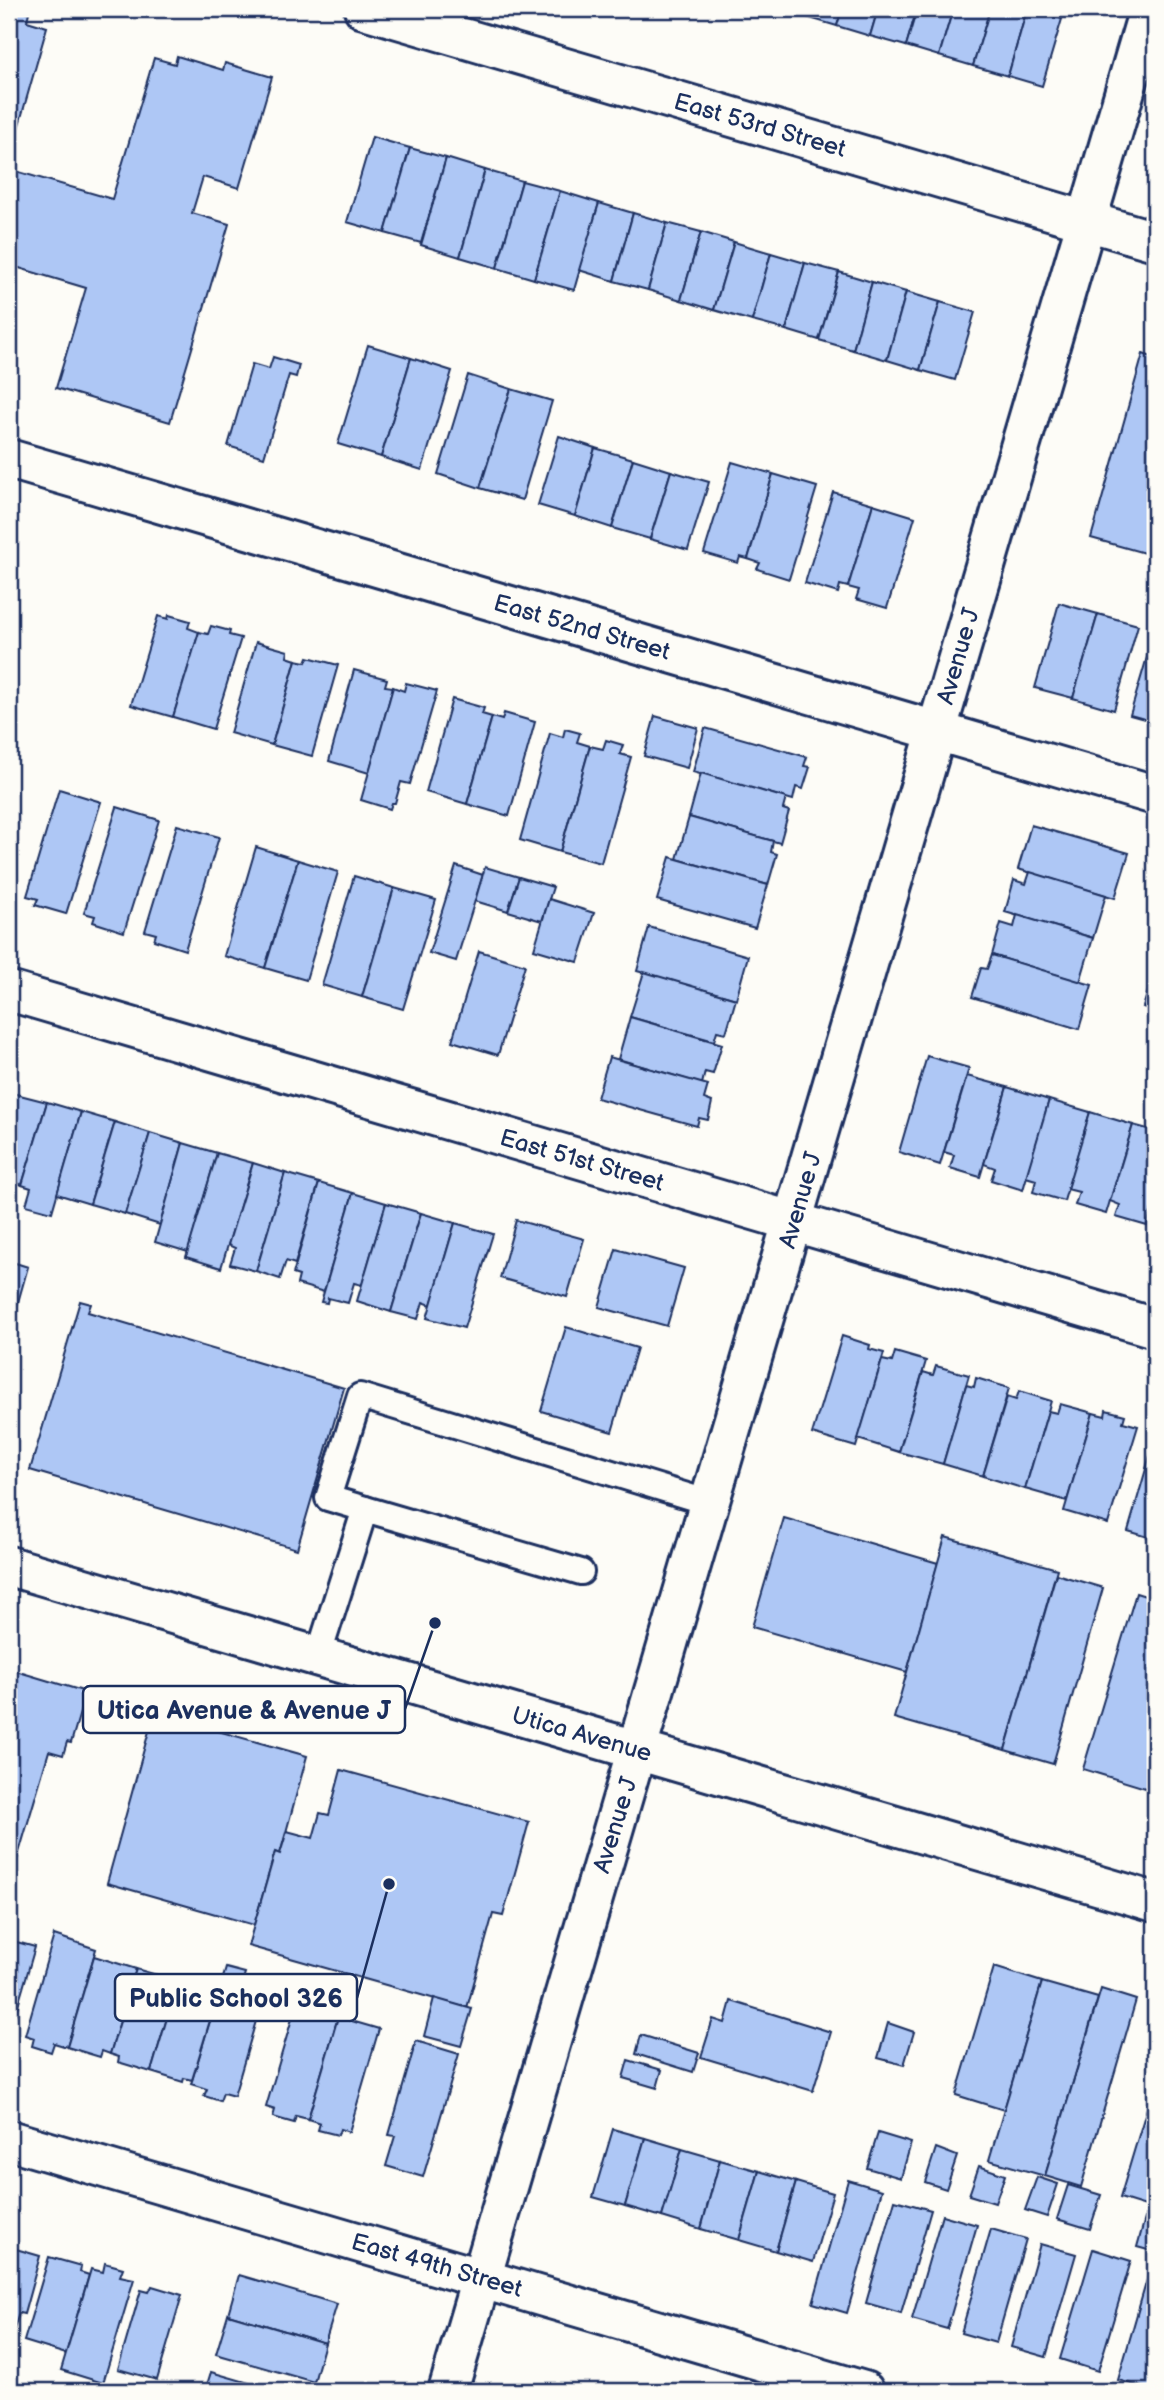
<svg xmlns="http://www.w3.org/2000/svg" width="1164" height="2400" viewBox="0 0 1164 2400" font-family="'Balsamiq Sans',sans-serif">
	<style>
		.building { fill: #aec7f5; stroke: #1b2f5e; stroke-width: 2 }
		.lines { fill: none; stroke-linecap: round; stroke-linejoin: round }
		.lane-casing { stroke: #1b2f5e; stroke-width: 30 }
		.street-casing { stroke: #1b2f5e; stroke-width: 44 }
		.secondary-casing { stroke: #1b2f5e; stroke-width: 44 }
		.lane { stroke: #fdfcf7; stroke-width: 24 }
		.street { stroke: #fdfcf7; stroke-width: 38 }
		.secondary { stroke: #fdfcf7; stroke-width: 38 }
		.labels { text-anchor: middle; stroke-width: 6; stroke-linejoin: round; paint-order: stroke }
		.street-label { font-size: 24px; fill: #1b2f5e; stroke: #fdfcf7 }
		.leader { fill: none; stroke: #1b2f5e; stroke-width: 2.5 }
		.callout-dot { fill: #1b2f5e; stroke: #fdfcf7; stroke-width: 2.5 }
		.callout { fill: #fdfcf7; stroke: #1b2f5e; stroke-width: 2.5 }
		.callout-label { font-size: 26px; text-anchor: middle; font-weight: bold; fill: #1b2f5e }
	</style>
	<rect width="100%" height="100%" fill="#fdfcf7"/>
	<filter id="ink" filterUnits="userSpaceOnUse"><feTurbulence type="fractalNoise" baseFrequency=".0143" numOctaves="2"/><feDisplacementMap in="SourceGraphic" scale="14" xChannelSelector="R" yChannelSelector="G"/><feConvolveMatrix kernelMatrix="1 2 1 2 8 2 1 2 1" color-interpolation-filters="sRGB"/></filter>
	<g filter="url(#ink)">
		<g class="building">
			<path d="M9 9 29 12 27 21 47 27 9 160Z"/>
			<path d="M779 9H805L803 16Z"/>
			<path d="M805 9H842L837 26 803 16Z"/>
			<path d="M842 9H878L870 36 837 26Z"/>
			<path d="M878 9H917L906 46 870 36Z"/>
			<path d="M917 9H953L939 56 906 46Z"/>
			<path d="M953 9H990L973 66 939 56Z"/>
			<path d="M990 9H1027L1008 76 973 66Z"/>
			<path d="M1027 9 1062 19 1042 86 1008 76Z"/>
			<path d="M177 56 223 70 225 63 272 77 239 188 203 177 192 213 229 224 170 422 56 388 86 288 9 265V169L112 199 154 58 175 64Z"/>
			<path d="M372 137 410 148 385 233 347 222Z"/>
			<path d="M410 148 446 158 421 243 385 233Z"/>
			<path d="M446 158 485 170 460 257 421 245Z"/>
			<path d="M485 170 522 181 497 268 460 257Z"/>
			<path d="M522 181 560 191 534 279 497 268Z"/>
			<path d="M560 191 599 203 574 290 534 279Z"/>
			<path d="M599 203 633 213 614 281 579 270Z"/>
			<path d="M633 213 667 223 648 290 614 281Z"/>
			<path d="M667 223 701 232 681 300 648 290Z"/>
			<path d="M701 232 734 242 714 310 681 300Z"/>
			<path d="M734 242 771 253 752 321 714 310Z"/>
			<path d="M771 253 805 263 786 330 752 321Z"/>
			<path d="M805 263 839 272 819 340 786 330Z"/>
			<path d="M839 272 872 282 853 350 819 340Z"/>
			<path d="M872 282 906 292 887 360 853 350Z"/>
			<path d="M906 292 940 302 920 370 887 360Z"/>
			<path d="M940 302 975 312 955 380 920 370Z"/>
			<path d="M368 345 411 358 381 457 338 444Z"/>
			<path d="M1143 354 1155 358V556L1091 538Z"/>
			<path d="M273 357 299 365 296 377 289 375 264 457 228 446 252 364 269 369Z"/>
			<path d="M411 358 452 371 422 470 381 457Z"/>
			<path d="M468 375 511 389 480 488 438 474Z"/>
			<path d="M511 389 552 401 522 500 480 488Z"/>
			<path d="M559 436 595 448 575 516 538 505Z"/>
			<path d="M595 448 633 459 612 528 575 516Z"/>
			<path d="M633 459 671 471 650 539 612 528Z"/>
			<path d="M732 462 773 474 748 559 740 557 738 563 704 553Z"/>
			<path d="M671 471 709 482 688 550 650 539Z"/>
			<path d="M773 474 817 487 789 579 757 569 760 563 748 559Z"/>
			<path d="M833 492 873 504 848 587 840 585 838 593 805 583Z"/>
			<path d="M873 504 915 517 887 608 856 599 859 590 848 587Z"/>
			<path d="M1059 603 1098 614 1073 698 1035 688Z"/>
			<path d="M1098 614 1138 625 1114 710 1073 698Z"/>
			<path d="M169 615 190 621 188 628 199 632 173 717 131 705 158 616 168 619Z"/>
			<path d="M211 626 230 631 229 635 241 638 213 729 173 717 199 632 208 634Z"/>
			<path d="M1155 630V722L1130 715Z"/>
			<path d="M256 642 288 651 287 657 296 660 272 745 230 733Z"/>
			<path d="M308 657 338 665 312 756 272 745 296 660 306 662Z"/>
			<path d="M354 670 387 679 385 686 393 687 369 773 329 761Z"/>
			<path d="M406 683 437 691 410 784 401 782 395 803H392L390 809 361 800 393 687 404 691Z"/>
			<path d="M452 699 484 708 482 714 492 717 467 804 426 792Z"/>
			<path d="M504 713 535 722 509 816 467 804 492 717 502 720Z"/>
			<path d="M655 716 698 728 687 768 644 756Z"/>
			<path d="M705 728 807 757 804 766 810 767 803 789 796 787 793 800 693 772Z"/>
			<path d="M565 729 580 733 577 742 590 746 560 852 520 840 550 733 563 737Z"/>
			<path d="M606 740 623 745 620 754 631 757 601 863 560 852 590 746 603 749Z"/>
			<path d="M701 773 786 798 783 809 789 811 780 843 689 817Z"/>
			<path d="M59 789 101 802 66 914 35 905 38 899 27 896Z"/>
			<path d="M117 807 159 820 124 932 93 922 95 916 84 913Z"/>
			<path d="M689 817 773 841 771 852 777 854 768 885 677 859Z"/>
			<path d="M177 825 219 837 185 950 154 940 156 934 145 931Z"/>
			<path d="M1031 825 1129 853 1115 898 1018 869Z"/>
			<path d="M256 847 298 860 265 968 224 956Z"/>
			<path d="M670 857 768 885 755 928 657 900Z"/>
			<path d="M298 860 338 872 306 980 265 968Z"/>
			<path d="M456 866 483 875 456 961 429 953Z"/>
			<path d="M485 867 519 877 508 911 475 901Z"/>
			<path d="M1030 872 1106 895 1093 938 1005 912 1014 880 1026 884Z"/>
			<path d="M354 876 394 888 362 997 322 985Z"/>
			<path d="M519 877 553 887 542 921 508 911Z"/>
			<path d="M394 888 436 900 403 1009 362 997Z"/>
			<path d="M549 899 594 913 578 962 534 949Z"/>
			<path d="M1017 915 1093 938 1080 982 992 955 1001 923 1014 927Z"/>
			<path d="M649 927 748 956 736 999 637 971Z"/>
			<path d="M479 951 525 965 498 1055 452 1041Z"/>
			<path d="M992 955 1092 985 1079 1029 972 997 981 968 987 969Z"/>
			<path d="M1155 968V1011L1143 1007Z"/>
			<path d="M644 972 736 999 726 1033 717 1031 714 1041 630 1017Z"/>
			<path d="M630 1017 722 1044 713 1074 705 1072 702 1084 618 1059Z"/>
			<path d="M927 1056 969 1068 940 1165 899 1152Z"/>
			<path d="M609 1057 708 1085 704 1099 712 1102 708 1120 699 1118 697 1126 597 1098Z"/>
			<path d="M967 1076 1007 1087 980 1177 950 1168 954 1155 944 1152Z"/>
			<path d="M1007 1087 1049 1100 1023 1190 991 1180 995 1168 984 1164Z"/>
			<path d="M12 1093 47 1102 22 1185 15 1182 10 1199 9 1105Z"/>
			<path d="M1049 1100 1090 1112 1064 1201 1033 1192 1036 1180 1026 1177Z"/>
			<path d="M47 1102 81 1112 52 1212 26 1205 31 1188 22 1185Z"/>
			<path d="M81 1112 115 1122 90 1204 57 1194Z"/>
			<path d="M1090 1112 1133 1125 1106 1214 1075 1205 1079 1192 1067 1189Z"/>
			<path d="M115 1122 150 1133 125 1214 90 1204Z"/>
			<path d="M1133 1125 1155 1131V1198L1147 1226 1116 1217 1120 1205 1110 1201Z"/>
			<path d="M150 1133 183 1143 160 1225 125 1214Z"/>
			<path d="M183 1143 217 1153 188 1252 155 1242Z"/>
			<path d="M217 1153 253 1163 221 1268 186 1257Z"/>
			<path d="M253 1163 285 1173 256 1271 230 1264 235 1248 228 1245Z"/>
			<path d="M285 1173 319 1183 295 1264 286 1261 280 1279 256 1271Z"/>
			<path d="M319 1183 353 1193 324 1292 297 1284 299 1276 293 1274Z"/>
			<path d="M353 1193 386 1203 362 1285 354 1283 348 1303 328 1298 327 1303 321 1302Z"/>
			<path d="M1155 1198V1229L1147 1226Z"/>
			<path d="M386 1203 421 1213 391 1312 357 1301Z"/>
			<path d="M421 1213 455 1223 431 1305 423 1302 418 1319 391 1312Z"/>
			<path d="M516 1220 584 1239 567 1297 500 1278Z"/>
			<path d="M455 1223 493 1234 464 1328 427 1318Z"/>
			<path d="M616 1249 684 1268 667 1326 599 1307Z"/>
			<path d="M9 1261 28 1267 9 1334Z"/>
			<path d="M80 1301 91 1304 88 1312 344 1388 297 1549 30 1470Z"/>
			<path d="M566 1327 637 1348 612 1432 541 1411Z"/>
			<path d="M842 1336 870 1345 869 1349 884 1353 856 1447 812 1434Z"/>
			<path d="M895 1352 926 1361 899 1452 858 1439 882 1360 892 1362Z"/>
			<path d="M936 1366 969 1375 943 1464 899 1452 923 1372 933 1375Z"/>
			<path d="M976 1378 1009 1388 983 1476 943 1464 966 1385 974 1387Z"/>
			<path d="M1019 1391 1051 1401 1025 1489 983 1476 1007 1397 1016 1400Z"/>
			<path d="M1060 1404 1093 1413 1067 1501 1025 1489 1048 1411 1057 1413Z"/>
			<path d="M1106 1410 1125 1415 1123 1422 1138 1426 1108 1524 1064 1511 1093 1413 1105 1416Z"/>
			<path d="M1155 1438V1539L1128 1531Z"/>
			<path d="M784 1518 938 1563 907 1672 752 1627Z"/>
			<path d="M945 1537 1057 1569 1005 1750 894 1718Z"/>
			<path d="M1056 1574 1103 1588 1053 1764 1005 1750Z"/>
			<path d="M1136 1593 1155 1599V1791L1083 1769Z"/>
			<path d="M9 1669 86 1692 71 1743 67 1742 63 1755 49 1751 13 1873 9 1872Z"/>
			<path d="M154 1713 307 1756 280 1854 275 1852 254 1925 107 1883Z"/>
			<path d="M341 1770 529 1822 503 1916 493 1914 467 2008 248 1946 275 1852 280 1854 287 1831 313 1838 320 1813 329 1815Z"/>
			<path d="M54 1935 96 1949 67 2047 54 2043 51 2052 32 2046 34 2038 25 2035Z"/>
			<path d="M13 1941 35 1947 9 2036V1956Z"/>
			<path d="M94 1956 136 1969 110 2054 102 2051 100 2057 67 2047Z"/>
			<path d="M994 1967 1042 1982 1004 2110 956 2095Z"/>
			<path d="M226 1968 245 1973 240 1990 263 1997 234 2096 223 2093 220 2101 204 2096 207 2089 191 2084Z"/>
			<path d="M136 1969 178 1981 151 2072 118 2062 119 2057 110 2054Z"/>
			<path d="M178 1981 218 1994 192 2080 184 2078 183 2082 151 2072Z"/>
			<path d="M1042 1982 1098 1998 1045 2176 989 2160Z"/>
			<path d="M1101 1989 1136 2000 1081 2187 1045 2176Z"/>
			<path d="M434 1998 472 2009 461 2046 424 2036Z"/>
			<path d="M731 2001 831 2032 813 2091 701 2057 713 2019 725 2023Z"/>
			<path d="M296 2005 338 2017 308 2119 296 2116 294 2123 273 2117 275 2110 266 2107Z"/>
			<path d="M338 2017 379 2029 349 2132 340 2129 338 2135 318 2130 320 2123 308 2119Z"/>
			<path d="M888 2023 914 2032 904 2065 878 2058Z"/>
			<path d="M641 2035 699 2053 693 2072 636 2054Z"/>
			<path d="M416 2041 459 2054 423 2177 386 2166 395 2136 389 2135Z"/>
			<path d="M628 2060 662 2070 657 2088 623 2078Z"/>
			<path d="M1155 2081V2209L1120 2198Z"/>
			<path d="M613 2129 645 2138 625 2206 593 2197Z"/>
			<path d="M878 2133 911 2143 901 2178 867 2168Z"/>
			<path d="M645 2138 682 2149 662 2217 625 2206Z"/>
			<path d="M936 2148 957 2156 946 2189 925 2182Z"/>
			<path d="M682 2149 720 2160 701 2229 662 2217Z"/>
			<path d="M720 2160 759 2171 739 2240 701 2229Z"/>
			<path d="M979 2166 1005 2175 995 2203 969 2195Z"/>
			<path d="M759 2171 796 2182 776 2251 739 2240Z"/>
			<path d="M1037 2177 1058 2184 1047 2217 1025 2210Z"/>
			<path d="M848 2180 882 2190 847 2313 813 2303Z"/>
			<path d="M796 2182 833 2193 813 2262 776 2251Z"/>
			<path d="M1068 2185 1101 2195 1090 2229 1057 2219Z"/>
			<path d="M895 2200 931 2210 901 2313 866 2303Z"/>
			<path d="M1147 2211 1155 2213V2252L1137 2247Z"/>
			<path d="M942 2215 977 2225 947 2329 912 2319Z"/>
			<path d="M991 2229 1026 2239 996 2343 961 2333Z"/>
			<path d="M1040 2244 1076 2254 1046 2357 1011 2347Z"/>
			<path d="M9 2247 40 2256 24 2314 19 2313 10 2343Z"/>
			<path d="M1093 2249 1131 2261 1098 2371 1060 2359Z"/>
			<path d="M49 2257 81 2266 80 2272 89 2275 66 2354 24 2341Z"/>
			<path d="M105 2263 123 2268 120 2276 134 2279 103 2383 61 2370 91 2269 103 2272Z"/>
			<path d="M239 2275 337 2304 325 2343 228 2314Z"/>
			<path d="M1148 2276 1155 2278V2391L1118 2380Z"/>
			<path d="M152 2286 182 2295 157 2380 118 2369 141 2290 149 2292Z"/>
			<path d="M228 2314 325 2343 314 2382 216 2354Z"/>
			<path d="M211 2372 277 2391H205Z"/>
		</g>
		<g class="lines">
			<g class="lane-casing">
				<g id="lane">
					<path d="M365 1509 328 1498 360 1396 710 1503"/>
					<path d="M318 1657 365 1509 581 1572"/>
				</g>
			</g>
			<g class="street-casing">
				<g id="street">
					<path d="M364 9 1155 241"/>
					<path d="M9 459 1155 795"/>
					<path d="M9 991 1155 1328"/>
					<path d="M9 2140 864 2391"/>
					<path d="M448 2391 1149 9"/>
				</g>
			</g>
			<g class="secondary-casing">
				<path id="secondary" d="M9 1566 1155 1902"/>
			</g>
			<use href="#lane" class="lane"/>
			<use href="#street" class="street"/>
			<use href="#secondary" class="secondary"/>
		</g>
	</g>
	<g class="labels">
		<g class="street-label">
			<text transform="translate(760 125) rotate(16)" y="8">East 53rd Street</text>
			<text transform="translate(582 627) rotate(16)" y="8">East 52nd Street</text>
			<text transform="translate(958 656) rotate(-74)" y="8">Avenue J</text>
			<text transform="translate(582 1160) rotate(16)" y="8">East 51st Street</text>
			<text transform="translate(800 1200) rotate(-74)" y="8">Avenue J</text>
			<text transform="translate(582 1734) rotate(16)" y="8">Utica Avenue</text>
			<text transform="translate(615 1825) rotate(-73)" y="8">Avenue J</text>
			<text transform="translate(437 2265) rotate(16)" y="8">East 49th Street</text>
		</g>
	</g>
	<path class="leader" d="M435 1623L405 1709M389 1884L357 1998"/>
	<g class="callout-dot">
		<circle cx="435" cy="1623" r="7"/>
		<circle cx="389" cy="1884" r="7"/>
	</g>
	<g class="callout">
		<rect x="83" y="1686" width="322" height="47" rx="7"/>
		<rect x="115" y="1974" width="242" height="47" rx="7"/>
	</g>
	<g class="callout-label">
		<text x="244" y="1719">Utica Avenue &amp; Avenue J</text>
		<text x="236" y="2007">Public School 326</text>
	</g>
	<rect width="1164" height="2400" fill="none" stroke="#fdfcf7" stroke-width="35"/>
	<rect x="18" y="18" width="1129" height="2365" fill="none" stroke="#1b2f5e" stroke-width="2.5" filter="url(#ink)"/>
</svg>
